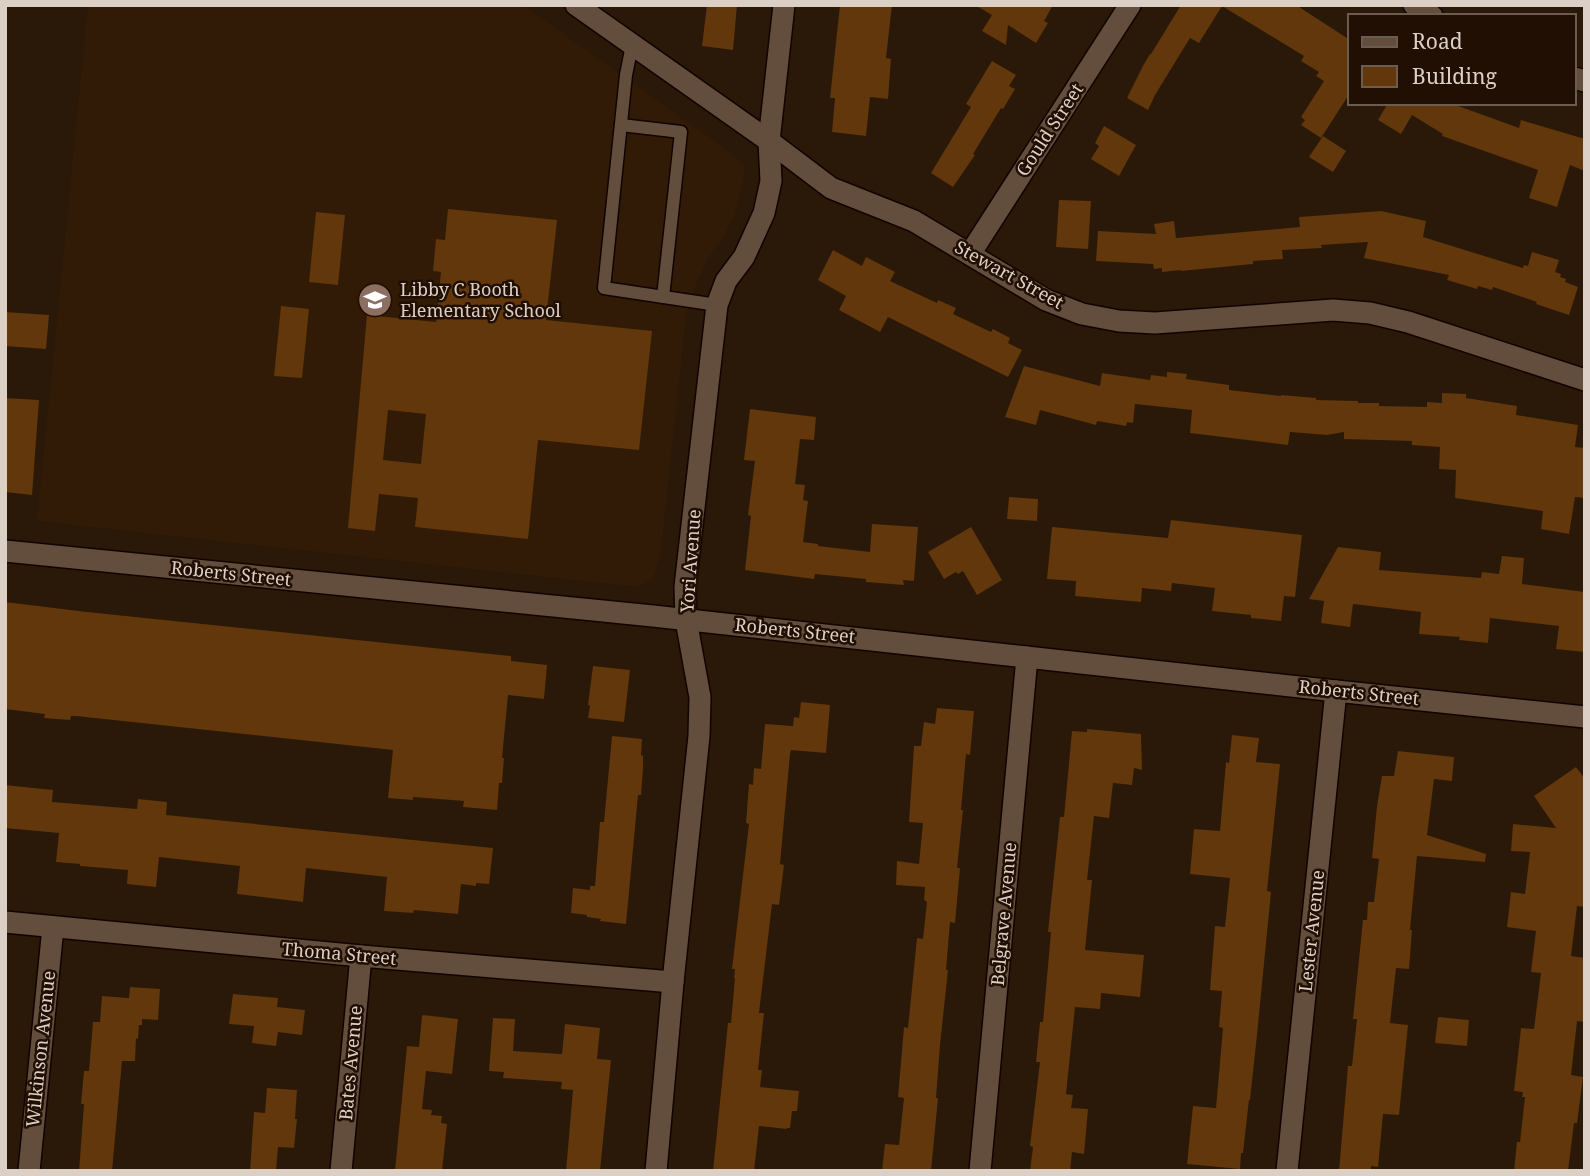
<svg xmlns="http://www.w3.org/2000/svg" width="1590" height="1176" viewBox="0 0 1590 1176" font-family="'Noto Serif',serif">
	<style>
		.built { fill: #321b06 }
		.building { fill: #61370b; fill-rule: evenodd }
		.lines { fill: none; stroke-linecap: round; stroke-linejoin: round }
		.lane-casing { stroke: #110400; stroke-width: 15 }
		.street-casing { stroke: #110400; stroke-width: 24 }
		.lane { stroke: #634e3d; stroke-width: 12 }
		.street { stroke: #634e3d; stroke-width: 21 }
		.labels { text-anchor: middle; stroke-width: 5; stroke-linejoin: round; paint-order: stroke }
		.street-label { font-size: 18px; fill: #dccfc6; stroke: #200f02 }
		.poi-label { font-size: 18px; fill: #dccfc6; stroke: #200f02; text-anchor: start }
	</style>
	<rect width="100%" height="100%" fill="#2a1808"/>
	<path class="built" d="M88 5H523L735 156 744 166V178L734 216 722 239 707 260 696 284 686 316 660 559 652 579 638 587 37 521Z"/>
	<g class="building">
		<path d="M707 5H737L733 50 702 46Z"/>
		<path d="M840 5H892L886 58 891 59 888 99 870 97 866 136 832 132 835 98H830Z"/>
		<path d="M975 5H1053L1044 21 1048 23 1036 43 1008 25 1006 45 982 31 992 15Z"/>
		<path d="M1181 5H1296L1350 40V93L1321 138 1301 125 1305 120 1301 117 1324 81 1316 76 1319 72 1301 61 1304 56 1222 6 1199 43 1190 38 1155 95 1148 110 1127 98 1144 64 1150 54H1151Z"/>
		<path d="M992 61 1016 75 1009 86 1015 89 1003 109 1001 108 973 154 975 155 953 187 931 173 971 107 966 104Z"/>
		<path d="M1388 103H1450L1519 128 1521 120 1585 139V171L1570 165 1557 207 1529 198 1538 170 1442 136 1443 134 1412 115 1401 134 1378 120Z"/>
		<path d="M1104 126 1136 145 1119 176 1091 159 1099 146 1095 143Z"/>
		<path d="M1323 136 1346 151 1333 172 1309 157Z"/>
		<path d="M1059 200 1091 201 1088 249 1056 247Z"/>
		<path d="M448 209 557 220 546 320 652 331 639 450 538 440 528 539 415 527 418 498 379 494 375 531 348 528 367 315 436 322 441 272 433 271 436 239 445 240ZM388 410 426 414 421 464 383 460Z"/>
		<path d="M1381 211 1426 221 1423 237 1523 268 1524 265 1528 266 1532 252 1559 260 1555 272 1561 274 1560 277 1566 279 1565 282 1578 287 1569 315 1536 304 1537 302 1493 287 1492 290 1478 286 1477 289 1447 280 1449 275 1364 258 1368 242 1321 245 1322 248 1282 250 1283 259 1253 261V264L1181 271V270L1162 272V268L1154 269 1153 264 1096 261 1098 231 1156 234 1154 224 1174 221 1176 238 1300 227 1299 217Z"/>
		<path d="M316 212 345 215 338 285 309 282Z"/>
		<path d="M833 250 862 266 866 257 895 272 890 281 937 303 938 300 956 308 953 314 991 332 993 329 1010 338 1008 343 1022 350 1008 377 888 317 880 332 839 310 846 296 818 280Z"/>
		<path d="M281 306 309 309 302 378 274 376Z"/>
		<path d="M5 312 49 315 46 349 5 346Z"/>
		<path d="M1024 366 1100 386 1102 373 1150 380 1151 375 1167 377V372L1187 374 1186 379 1229 385V390L1281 396V395L1316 398V400L1358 401V403H1379V406L1427 407V402L1442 403V393L1466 394V398L1517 406 1516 415 1578 425 1575 447 1585 448V498L1575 497 1569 534 1541 529 1543 511 1455 498 1456 470 1439 469 1440 447 1412 445V441L1344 439V432L1327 435 1290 432 1288 445 1190 433 1192 410 1135 404 1133 423 1127 422 1126 426 1097 421 1096 425 1040 410 1036 425 1005 417Z"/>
		<path d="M5 398 39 400 32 495 5 492Z"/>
		<path d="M750 409 816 417 814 440 800 439 795 484 805 485 803 500 808 501 803 542 818 544V546L870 552 872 524 918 527 914 581 903 580 904 585 866 582V579L815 574 814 579 745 570 751 516 748 515 755 461 744 460Z"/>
		<path d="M1009 497 1038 499 1037 521 1007 519Z"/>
		<path d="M1171 520 1302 535 1295 597 1284 596 1281 621 1251 618V615L1212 611 1215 588 1172 583 1171 591 1142 588 1141 602 1075 596 1076 581 1047 579 1052 527 1168 538Z"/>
		<path d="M971 527 1002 580 977 595 963 571 958 574 956 572 944 579 928 552Z"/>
		<path d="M1338 547 1381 552 1379 570 1481 578 1482 572 1499 574 1502 556 1524 558 1522 584 1585 592V652L1556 649 1559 626 1490 618 1488 643 1459 640 1460 637 1419 634 1421 612 1353 604 1350 627 1321 623 1324 601 1309 599Z"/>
		<path d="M5 602 87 612 511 656V661L547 665 544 699 508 695 502 758H504L502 783H499L497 810 463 807 464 801 413 797V800L388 798 393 750 76 716H71L70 720 44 718 45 714 5 709Z"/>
		<path d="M593 666 630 670 624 722 588 718 590 706 588 705Z"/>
		<path d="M801 702 830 705 826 753 791 750 790 754 780 864 784 865 779 905 772 904 759 1013H764L758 1070H762L760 1087 799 1091 797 1111H792L790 1128H787V1129L759 1126 754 1171H713L728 1023H731L735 978H734L735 969H732L749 824 746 823 749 784 753 785 754 768 761 769 765 724 793 726 794 717 799 718Z"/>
		<path d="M937 708 974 711 970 755 966 754 961 810H963L957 868H960L955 923 950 922 946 970H948L940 1045 936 1098H938L931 1171H882L885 1144 899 1145 904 1098 898 1097 904 1027 908 1028 917 938 923 939 927 902 924 900 925 887 896 885 897 861 919 864 923 823 909 822 914 746H921L924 722 935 724Z"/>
		<path d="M1087 729 1141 734 1142 770 1134 768 1132 785 1113 783 1109 818 1094 816 1087 880H1092L1085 950 1144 955 1140 997 1101 993 1100 1009 1075 1007 1066 1094 1073 1095 1071 1108 1088 1109 1084 1154 1072 1152 1070 1171H1030L1033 1147 1030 1146 1040 1062H1036L1040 1022H1043L1051 932H1048L1060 817H1064L1072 731 1087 732Z"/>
		<path d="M1232 735 1259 738 1256 762 1280 764 1267 891 1271 892 1257 1035 1250 1100H1249L1243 1153H1241L1240 1169 1187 1164 1193 1106 1216 1108 1223 1028 1219 1027 1222 991 1210 990 1215 926 1225 927 1230 878 1190 874 1194 829 1220 831 1226 762 1229 763Z"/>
		<path d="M612 736 642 739 641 755 643 756V769L641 795H638L626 924 600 921 601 919 587 917V915L571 913 573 888 590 890V886H595L600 822H604Z"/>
		<path d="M1398 751 1454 757 1452 781 1434 779 1427 835 1486 854 1485 862 1417 856 1410 930H1412L1409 969 1396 968 1390 1023 1408 1025 1399 1115 1383 1114 1378 1167 1371 1166V1171H1339L1348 1066H1352L1357 1019H1353L1363 920H1367L1368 902H1374L1379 859 1372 858 1377 806 1382 776H1394Z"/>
		<path d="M1576 767 1585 779V907L1577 906 1571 956 1585 958V1022L1577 1021 1571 1075 1583 1077 1577 1123H1574L1568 1171H1514L1517 1142H1520L1525 1097H1522L1523 1092 1514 1091 1521 1028 1534 1029 1541 973 1531 972 1536 931 1507 927 1511 892 1525 894 1530 852 1511 851 1513 824 1556 828 1534 796Z"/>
		<path d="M5 785 53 790 52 802 137 809 138 799 167 802 166 815 493 848 489 884 476 883V886L461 884 458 914 414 910 413 913 384 911 387 877 306 868 303 902 237 894 240 866 159 857 156 887 127 884 128 870 80 866V864L56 862 59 833 5 828Z"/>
		<path d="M130 987 160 989 158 1020 142 1019V1025H139L138 1039 136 1038 135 1061H122L112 1171H79L84 1104H81L84 1071H89L93 1022H100L102 996 129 998Z"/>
		<path d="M233 994 278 998 277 1007 305 1010 302 1035 278 1032 276 1046 252 1043 254 1026 229 1024Z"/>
		<path d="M423 1015 458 1019 452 1074 426 1071 422 1109 432 1110 431 1115 442 1116 441 1123 447 1124 442 1171H395L407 1046 419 1047 422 1016Z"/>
		<path d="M1438 1017 1469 1020 1467 1046 1435 1043Z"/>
		<path d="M493 1018 515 1019 513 1051 562 1054 565 1024 600 1028 597 1059 611 1060 600 1171H566L573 1090 561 1089 562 1082 503 1078 504 1072 489 1071Z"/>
		<path d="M267 1088 297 1090 295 1119H297L294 1148 278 1147 276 1171H250L254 1112 265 1113Z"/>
	</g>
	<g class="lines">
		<g class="lane-casing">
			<g id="lane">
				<path d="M632 45 626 75 604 288 717 305"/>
				<path d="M621 125 681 132 663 297"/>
			</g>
		</g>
		<g class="street-casing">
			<g id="street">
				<path d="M576 5 769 141 831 188 914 221 1046 300 1082 314 1119 321 1155 323 1333 310 1370 313 1408 322 1585 380"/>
				<path d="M1414 5 1432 16"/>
				<path d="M1574 78 1585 81"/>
				<path d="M970 254 1130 5"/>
				<path d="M5 551 653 616 1336 691 1585 717"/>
				<path d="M5 922 361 956 673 982"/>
				<path d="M29 1171 53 927"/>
				<path d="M341 1171 361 956"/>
				<path d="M656 1171 673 982 699 736 700 697 686 620 685 587 717 305 726 281 744 257 764 213 771 181 769 141 784 5"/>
				<path d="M980 1171 1027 657"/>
				<path d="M1287 1171 1336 691"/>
			</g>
		</g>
		<use href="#lane" class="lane"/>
		<use href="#street" class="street"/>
	</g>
	<defs>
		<g id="school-disc" transform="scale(1.75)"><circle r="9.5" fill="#8d6e63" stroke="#200f02"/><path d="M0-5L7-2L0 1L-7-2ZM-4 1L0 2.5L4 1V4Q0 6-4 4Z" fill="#fff"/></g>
	</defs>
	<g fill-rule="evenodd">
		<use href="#school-disc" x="375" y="300"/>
	</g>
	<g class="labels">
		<g class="street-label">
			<text transform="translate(1050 130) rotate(-57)" y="6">Gould Street</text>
			<text transform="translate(1009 275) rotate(29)" y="6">Stewart Street</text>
			<text transform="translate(691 561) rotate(-86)" y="6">Yori Avenue</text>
			<text transform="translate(231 574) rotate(6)" y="6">Roberts Street</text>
			<text transform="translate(795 631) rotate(6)" y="6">Roberts Street</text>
			<text transform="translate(1359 693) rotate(6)" y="6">Roberts Street</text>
			<text transform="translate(1004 914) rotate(-85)" y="6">Belgrave Avenue</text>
			<text transform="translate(1312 931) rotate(-84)" y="6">Lester Avenue</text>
			<text transform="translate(339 954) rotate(5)" y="6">Thoma Street</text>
			<text transform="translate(41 1049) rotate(-84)" y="6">Wilkinson Avenue</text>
			<text transform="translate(351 1063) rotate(-85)" y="6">Bates Avenue</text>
		</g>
		<g class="poi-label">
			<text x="400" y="296">Libby C Booth<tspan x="400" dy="21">Elementary School</tspan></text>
		</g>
	</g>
	<rect width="1590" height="1176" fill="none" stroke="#dccfc6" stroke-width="14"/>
	<rect x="1348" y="14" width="228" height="91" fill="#200f02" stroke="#6b5c50" stroke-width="2"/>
	<rect x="1362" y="37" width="35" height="10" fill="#634e3d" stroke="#6b5c50" stroke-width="2"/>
	<text x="1412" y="49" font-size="21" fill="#dccfc6">Road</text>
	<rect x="1362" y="66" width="35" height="21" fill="#61370b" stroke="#6b5c50" stroke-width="2"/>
	<text x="1412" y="84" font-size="21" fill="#dccfc6">Building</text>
</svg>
